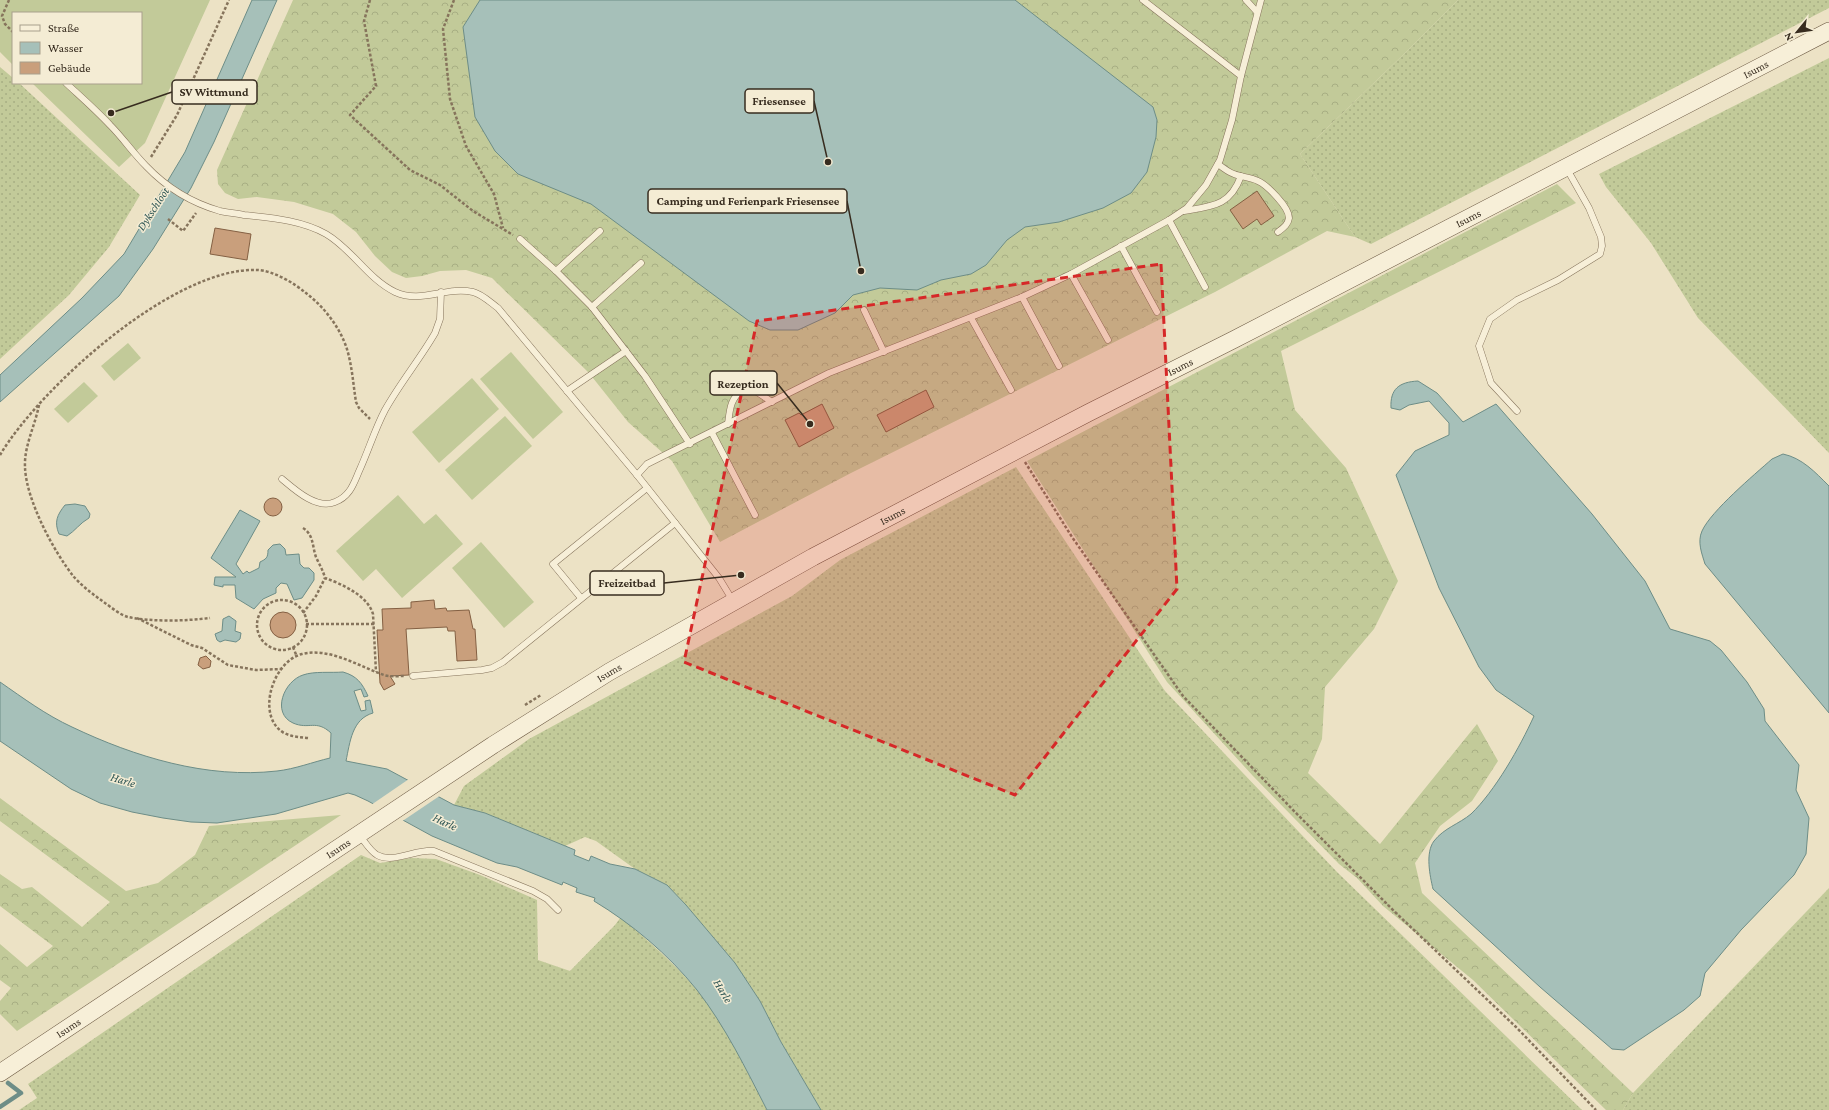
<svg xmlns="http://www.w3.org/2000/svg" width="1829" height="1110" viewBox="0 0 1829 1110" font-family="'Crimson Pro',serif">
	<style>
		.grass { fill: url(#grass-dots) }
		.forest { fill: url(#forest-crowns) }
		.pitch { fill: #c2ca99 }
		.water { fill: #a6c0b9; stroke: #6d8d87 }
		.pier { fill: #ece2c5 }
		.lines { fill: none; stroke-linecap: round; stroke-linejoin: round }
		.stream { stroke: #6d8d87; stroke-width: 4.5 }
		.building { fill: #c99f7c; stroke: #846043 }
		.lane-casing { stroke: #86745c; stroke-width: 7 }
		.secondary-casing { stroke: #68553f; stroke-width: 18 }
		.path { stroke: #86745c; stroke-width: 2.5; stroke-dasharray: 3 2; stroke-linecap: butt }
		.lane { stroke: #f7efd8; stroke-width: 6 }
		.secondary { stroke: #f7efd8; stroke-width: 17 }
		.marked { fill: #d62828; fill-opacity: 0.2; stroke: #d62828; stroke-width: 3; stroke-dasharray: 8 5; stroke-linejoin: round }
		.labels { text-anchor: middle; stroke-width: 3; stroke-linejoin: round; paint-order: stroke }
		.street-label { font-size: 11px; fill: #372c1f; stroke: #f4ecd4 }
		.water-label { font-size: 12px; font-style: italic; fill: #2f5655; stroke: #f4ecd4 }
		.leader { fill: none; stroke: #372c1f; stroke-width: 1.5 }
		.callout-dot { fill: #372c1f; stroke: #f4ecd4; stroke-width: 1.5 }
		.callout { fill: #f4ecd4; stroke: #372c1f; stroke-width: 1.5 }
		.callout-label { font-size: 12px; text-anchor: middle; font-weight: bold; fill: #372c1f }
	</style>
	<defs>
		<pattern id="grass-dots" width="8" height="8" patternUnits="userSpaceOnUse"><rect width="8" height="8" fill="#c2ca99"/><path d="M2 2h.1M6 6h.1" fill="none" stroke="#a7ae83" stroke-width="1.8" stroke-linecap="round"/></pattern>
		<pattern id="forest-crowns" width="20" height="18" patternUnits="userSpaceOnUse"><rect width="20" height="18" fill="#c2ca99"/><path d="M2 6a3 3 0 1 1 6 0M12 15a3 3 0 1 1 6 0" fill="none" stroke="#a7ae83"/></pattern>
	</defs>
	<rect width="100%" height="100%" fill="#ece2c5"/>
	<g class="grass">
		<path d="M1458 0H1829V8L1371 244 1355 237 1300 154 1406 52Z"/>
		<path d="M1829 58V453L1698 318 1651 243 1606 187 1599 174Z"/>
		<path d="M0 67 13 78V83H19L140 195 109 247 69 295 0 359Z"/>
		<path d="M1016 467 1165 691 1337 872 1582 1110H821L781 1042 760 1001 735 963 686 905 667 885 635 869 596 841 585 837 565 846 485 813 454 805 464 786 529 739 792 596 840 560Z"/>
		<path d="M361 855 380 863 412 858 436 859 480 875 537 900 538 960 570 971 615 925 621 917C647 940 673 962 696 989 725 1023 746 1070 767 1110H19L37 1098 28 1084Z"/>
		<path d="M1829 888V1110H1623L1633 1093Z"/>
	</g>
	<g class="forest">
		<path d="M293 0H1458L1406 52 1300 154 1355 237 1327 231 1215 292 851 473 720 542 672 461 628 422 589 373 492 278 466 270 440 271 422 276 406 278 392 272 375 256 356 232 333 214 294 202 257 197 238 199 225 193 218 184 217 170Z"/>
		<path d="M1557 184 1576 203 1281 351 1295 410 1346 468 1398 581 1374 629 1325 687 1322 739 1308 773 1380 844 1477 724 1498 761 1472 801 1440 826 1415 863 1422 893 1633 1093 1623 1110H1606L1473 980 1383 906 1357 878 1339 864 1253 776 1167 682 1027 461Z"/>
		<path d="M0 798 126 891 158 883 195 855 209 826 341 815 17 1031 0 1014V1001L11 988 0 980V944L27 967 53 946 0 906V874L22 889 32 887 82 927 110 902 0 821Z"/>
	</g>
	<g class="pitch">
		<path d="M0 0H210L145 143 119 167 32 83H141V13H13V65L0 52Z"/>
		<path d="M128 343 141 358 114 381 101 366Z"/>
		<path d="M511 352 563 412 533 439 480 379Z"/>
		<path d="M472 378 499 409 439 463 412 432Z"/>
		<path d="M84 382 98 396 68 423 54 409Z"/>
		<path d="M505 416 532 446 472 500 445 470Z"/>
		<path d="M398 495 424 524 436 514 463 544 402 598 376 569 363 581 336 551Z"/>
		<path d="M481 542 534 602 504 628 452 568Z"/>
	</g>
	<g class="water">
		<path d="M252 0H277L214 142 191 188 153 249 119 296 0 402V375L82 298 124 254 185 152Z"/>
		<path d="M480 0H1015L1153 107 1157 120 1156 137 1147 172 1131 193 1103 208 1059 222 1025 227 1007 240 986 265 971 274 941 280 917 290 880 288 853 295 835 313 798 330H770L749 321 591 204 518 174 495 151 475 117 463 27Z"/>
		<path d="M1418 381 1437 393 1463 422 1496 404 1592 514 1645 581 1670 629 1710 641 1721 650 1747 682 1764 709 1765 721 1799 765 1796 790 1809 818 1806 854 1794 875 1741 930 1705 973 1700 996 1684 1010 1624 1050 1612 1049 1540 987 1433 889C1430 876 1425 853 1434 841 1444 828 1459 824 1471 814 1495 791 1520 747 1534 716L1496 690 1479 667 1439 588 1396 475 1415 451 1449 435V423L1429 401 1409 405 1400 410 1391 408C1390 389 1399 382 1418 381Z"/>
		<path d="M1783 454C1802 458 1815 472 1829 486V713L1705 564C1702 554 1697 542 1702 531 1711 511 1754 475 1772 459Z"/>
		<path d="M75 504 85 506 90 514 89 518C80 523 75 531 67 536L59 534C54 522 57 515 65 505Z"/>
		<path d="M240 510 260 521 236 564 243 574 247 571 249 573 259 568 260 562C266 559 268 558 268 550L273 545 280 544 285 549 286 555 299 554 300 564 304 568H309L314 573V580L302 598 294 600 287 584 281 583 276 588V593L263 599 254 609 236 598 235 585H223V587L214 585 215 577H236L211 558Z"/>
		<path d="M229 616 236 621 235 631 241 633 240 639 236 642 225 640 220 642 217 640 215 634 222 631 223 619Z"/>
		<path d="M343 672C357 676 362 683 368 696L364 697 361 689 354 691 361 711 366 710 365 701 370 700 373 713C352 719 350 742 346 761L387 769 454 805 485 813 575 850 574 855 589 861 591 856 610 864 635 869 667 885 686 905 735 963 760 1001 781 1042 821 1110H767C746 1069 725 1026 697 990 668 954 632 924 594 901L595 898 576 892 577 888 563 882 562 885 517 867 497 863 432 836 368 801 355 795 348 793 276 814 217 823 191 822 163 818 132 812 100 803 71 789 0 741V682C23 698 46 715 72 727 135 757 207 779 277 771 295 769 313 762 330 758L331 733C316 719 309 730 293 723 271 713 284 681 303 675 314 671 331 673 343 672Z"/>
	</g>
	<path class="pier" d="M409 779 441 795 401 822 371 805Z"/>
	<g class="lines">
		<path class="stream" d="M0 1107 21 1093 8 1083"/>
	</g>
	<g class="building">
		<path d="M1257 191 1274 216 1261 225 1257 219 1243 229 1230 210Z"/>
		<path d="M215 228 251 234 247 260 210 254Z"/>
		<path d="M926 390 934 407 886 432 877 415Z"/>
		<path d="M822 404 834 428 799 447 785 420 799 413 801 415Z"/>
		<circle cx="273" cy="507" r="9"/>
		<path d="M434 600 435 609 446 608 447 611 469 610 473 629H475L477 660 457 661 455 631H448L447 627 406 629 409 675 390 676 395 684 384 690 380 683 377 630H383L382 609 411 608V602Z"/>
		<circle cx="283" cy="625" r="13"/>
		<path d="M206 656 211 661 210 667 203 669 198 665 200 658Z"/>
	</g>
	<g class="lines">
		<g class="lane-casing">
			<g id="lane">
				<path d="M1143 0 1241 76"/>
				<path d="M1246 0 1257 12"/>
				<path d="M66 83C81 97 96 110 110 125 123 138 133 153 146 166 166 187 192 203 220 211 228 213 236 213 244 215 271 218 301 220 326 234 352 249 368 279 395 292 421 304 446 286 473 292 482 294 491 303 498 308L637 475 719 578 733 601"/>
				<path d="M1218 164C1223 168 1228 172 1234 174 1241 177 1250 177 1258 181 1267 185 1289 207 1289 218 1288 225 1283 228 1278 232"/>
				<path d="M1184 211C1213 206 1230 206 1241 176"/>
				<path d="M1169 220 1205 287"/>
				<path d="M520 239 556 271 592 307 645 376 690 444"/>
				<path d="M1121 246 1157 312"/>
				<path d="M556 271 600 231"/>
				<path d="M1071 274 1108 340"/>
				<path d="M1022 297 1059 366"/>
				<path d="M592 307 641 263"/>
				<path d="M864 310 884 352"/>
				<path d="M971 318 1011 390"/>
				<path d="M567 391 626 351"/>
				<path d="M1517 411 1491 383 1479 346 1490 319 1517 300 1558 280 1600 254 1602 246 1601 237 1589 208 1567 169"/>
				<path d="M728 424C730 408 730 399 744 388L757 392 772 402"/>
				<path d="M712 433 755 515"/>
				<path d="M637 475 647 464 829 373 1022 297 1071 274 1169 220 1187 208 1206 185 1220 160 1232 120 1241 76 1261 0"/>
				<path d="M282 479C295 490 317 510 335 502 351 496 354 482 360 469 369 449 375 429 385 410 400 383 420 359 435 333L440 319 441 292"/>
				<path d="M581 598 553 564 647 488"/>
				<path d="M413 676 482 670 492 668 503 662 675 523"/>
				<path d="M360 836C365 842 370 851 377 855 394 864 415 849 434 851L533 891 547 899 558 910"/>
			</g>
		</g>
		<g class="secondary-casing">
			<g id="secondary">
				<path id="s1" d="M0 1073 493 745 609 672 813 557 1088 413 1235 339 1829 31"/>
			</g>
		</g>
		<g class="path">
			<path d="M9 0 2 16 5 24 13 32"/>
			<path d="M370 0 364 21 376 86 350 115 410 170 440 185 473 211 513 235"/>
			<path d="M454 0 443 29 450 99 466 146 494 194 503 228"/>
			<path d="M151 157 177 115 229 0"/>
			<path d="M168 219 183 231 196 213"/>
			<path d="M39 405C35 426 24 446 25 467 26 500 54 552 74 577 83 587 94 595 105 603 111 607 120 615 128 617 152 622 186 621 210 618"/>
			<path d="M0 455C40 388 174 266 258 270 274 271 294 283 306 293 324 307 338 325 346 346 352 364 353 383 356 402L359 408 370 419"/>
			<path d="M1025 462 1072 537 1183 696 1295 812 1396 913 1516 1027 1596 1110"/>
			<path d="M303 528C314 535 312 546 316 557 319 564 323 570 325 578 342 584 368 596 373 614L376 672"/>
			<circle cx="282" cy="625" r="25"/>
			<path d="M303 613 316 596 325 578"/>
			<path d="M137 618 191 645 202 648 228 665 256 670 282 669"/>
			<path d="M306 624H374"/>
			<path d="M293 647 297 657"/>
			<path d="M525 705 541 695"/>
			<path d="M308 738C300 737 292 737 284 733 255 716 273 661 302 654 330 647 360 667 384 675 390 677 399 676 405 676"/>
		</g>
		<use href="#lane" class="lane"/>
		<use href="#secondary" class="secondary"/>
	</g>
	<path class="marked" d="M1161 264 1177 589 1015 795 684 662 757 321Z"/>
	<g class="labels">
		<g class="street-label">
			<text dy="4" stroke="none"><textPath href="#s1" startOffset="2025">Isums</textPath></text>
			<text dy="4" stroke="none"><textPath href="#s1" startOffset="1701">Isums</textPath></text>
			<text dy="4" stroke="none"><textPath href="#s1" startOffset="1377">Isums</textPath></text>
			<text dy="4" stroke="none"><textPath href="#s1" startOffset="1053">Isums</textPath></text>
			<text dy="4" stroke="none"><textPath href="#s1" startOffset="729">Isums</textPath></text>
			<text dy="4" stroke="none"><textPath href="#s1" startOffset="406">Isums</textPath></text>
			<text dy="4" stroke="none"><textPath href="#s1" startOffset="82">Isums</textPath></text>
		</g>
		<g class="water-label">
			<text transform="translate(153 209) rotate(-57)" y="4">Dykschloot</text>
			<text transform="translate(123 780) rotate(17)" y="4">Harle</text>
			<text transform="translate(445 822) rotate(25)" y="4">Harle</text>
			<text transform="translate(723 991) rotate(59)" y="4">Harle</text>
		</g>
	</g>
	<path class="leader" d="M111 113L172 92M828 162L814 101M861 271L847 201M810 424L777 383M741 575L664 583"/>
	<g class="callout-dot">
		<circle cx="111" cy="113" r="4"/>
		<circle cx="828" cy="162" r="4"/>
		<circle cx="861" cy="271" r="4"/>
		<circle cx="810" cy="424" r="4"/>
		<circle cx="741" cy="575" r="4"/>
	</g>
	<g class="callout">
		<rect x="172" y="80" width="85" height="24" rx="4"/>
		<rect x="745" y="89" width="69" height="24" rx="4"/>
		<rect x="648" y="189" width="199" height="24" rx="4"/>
		<rect x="710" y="371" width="67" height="24" rx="4"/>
		<rect x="590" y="571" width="74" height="24" rx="4"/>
	</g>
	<g class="callout-label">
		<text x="214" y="96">SV Wittmund</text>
		<text x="779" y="105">Friesensee</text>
		<text x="748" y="205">Camping und Ferienpark Friesensee</text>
		<text x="743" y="388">Rezeption</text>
		<text x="627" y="587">Freizeitbad</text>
	</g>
	<rect x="12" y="12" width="130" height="72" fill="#f4ecd4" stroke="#a89f8c"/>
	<rect x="20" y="25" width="20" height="6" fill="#f7efd8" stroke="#a89f8c"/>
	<text x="48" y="32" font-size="12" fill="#372c1f">Straße</text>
	<rect x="20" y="42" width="20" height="12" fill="#a6c0b9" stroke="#a89f8c"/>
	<text x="48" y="52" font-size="12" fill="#372c1f">Wasser</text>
	<rect x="20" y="62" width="20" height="12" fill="#c99f7c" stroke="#a89f8c"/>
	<text x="48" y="72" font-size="12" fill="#372c1f">Gebäude</text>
	<g transform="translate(1797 32) rotate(241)" stroke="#f4ecd4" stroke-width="3" paint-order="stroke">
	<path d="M0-3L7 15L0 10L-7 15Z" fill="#372c1f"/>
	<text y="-6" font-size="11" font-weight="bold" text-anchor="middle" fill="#372c1f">N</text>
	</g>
</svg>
